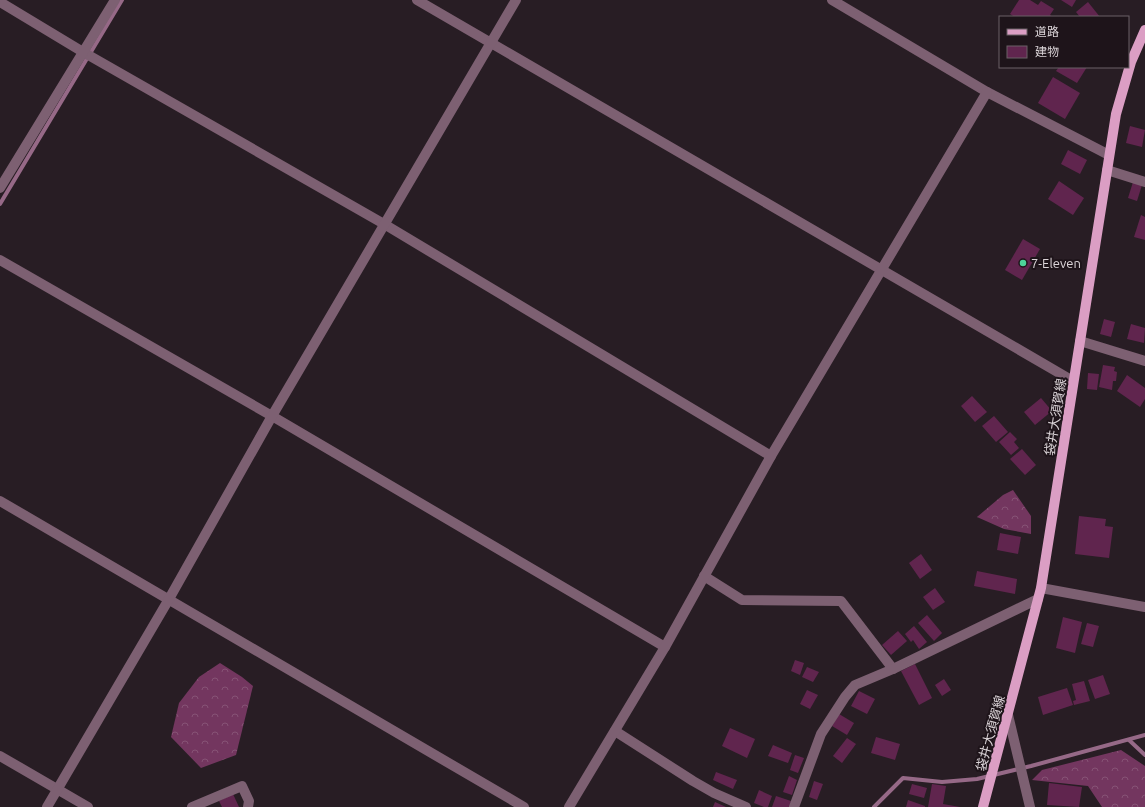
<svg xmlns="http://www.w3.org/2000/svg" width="1145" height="807" viewBox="0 0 1145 807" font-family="Ubuntu,'Noto Sans JP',sans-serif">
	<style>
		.forest { fill: url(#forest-crowns) }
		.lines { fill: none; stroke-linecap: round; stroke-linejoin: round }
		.stream { stroke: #966987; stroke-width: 4 }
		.building { fill: #60254e }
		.minor { stroke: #7d6072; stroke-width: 10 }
		.major { stroke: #db9ec4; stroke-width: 10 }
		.poi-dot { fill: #4dd39a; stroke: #1e141a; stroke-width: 1.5 }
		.labels { text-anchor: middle; stroke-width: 4; stroke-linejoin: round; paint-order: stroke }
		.poi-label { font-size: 13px; fill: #dbd4d8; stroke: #1e141a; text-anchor: start }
		.street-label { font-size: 13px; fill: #dbd4d8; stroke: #1e141a }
	</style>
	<defs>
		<pattern id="forest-crowns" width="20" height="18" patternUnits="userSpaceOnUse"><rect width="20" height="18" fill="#73365f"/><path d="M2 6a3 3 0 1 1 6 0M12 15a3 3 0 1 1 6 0" fill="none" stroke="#865275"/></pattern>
	</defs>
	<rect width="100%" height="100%" fill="#281d24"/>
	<g class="forest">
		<path d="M1013 490 1031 516V534L1004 529 977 517 1003 495Z"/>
		<path d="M220 663 242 677 253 686 236 755 201 768 171 737 179 703 199 677Z"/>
		<path d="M1121 750 1145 766V807H1102L1088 786 1032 780 1042 770Z"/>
	</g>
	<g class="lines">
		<g class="stream">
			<path d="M0 204 122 0"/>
			<path d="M1129 740 1145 755"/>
			<path d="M874 807 903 778 942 782 977 779 1031 766 1145 735"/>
		</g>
	</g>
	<g class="building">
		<path d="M1019 0H1030L1038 5 1041 1 1054 9 1050 15 1053 17H1015L1010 14Z"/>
		<path d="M1061 0H1076L1072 7Z"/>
		<path d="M1088 2 1100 17H1080L1076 12Z"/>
		<path d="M1059 67H1087L1077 83 1056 71Z"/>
		<path d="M1053 77 1080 93 1065 119 1038 103Z"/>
		<path d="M1130 126 1145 130 1142 147 1126 143Z"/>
		<path d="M1068 150 1087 160 1080 174 1061 164Z"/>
		<path d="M1059 181 1084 198 1073 215 1048 199Z"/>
		<path d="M1133 182 1142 185 1137 201 1128 198Z"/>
		<path d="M1141 215 1145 217V240L1134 237Z"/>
		<path d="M1023 239 1040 249 1022 280 1005 270Z"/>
		<path d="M1104 319 1115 322 1111 337 1100 334Z"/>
		<path d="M1131 324 1145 328 1144 343 1127 339Z"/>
		<path d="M1103 365 1115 367 1114 371 1117 372 1116 381H1113L1112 390 1099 387Z"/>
		<path d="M1088 373 1099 374 1097 390 1087 389Z"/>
		<path d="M1127 375 1145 388V399L1140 407 1117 391Z"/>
		<path d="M972 396 987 412 975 422 961 406Z"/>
		<path d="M1041 398 1052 411 1035 425 1024 412Z"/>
		<path d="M994 416 1008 432 996 442 982 426Z"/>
		<path d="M1010 432 1017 439 1014 442 1019 448 1011 455 999 442Z"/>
		<path d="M1022 449 1036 465 1025 475 1010 459Z"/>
		<path d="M1079 516 1106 519 1105 526 1113 527 1109 558 1075 554Z"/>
		<path d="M1000 533 1021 537 1018 554 997 550Z"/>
		<path d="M921 554 932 570 920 579 909 563Z"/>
		<path d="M977 571 1017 579 1015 594 974 586Z"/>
		<path d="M935 588 945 602 933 610 923 597Z"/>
		<path d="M927 615 942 633 934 641 918 623Z"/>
		<path d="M1063 617 1082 622 1075 653 1056 648Z"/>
		<path d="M1087 623 1099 626 1093 647 1081 644Z"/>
		<path d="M914 626 927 642 919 649 913 640 911 642 905 634Z"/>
		<path d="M898 631 907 641 891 655 882 645Z"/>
		<path d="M795 660 804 663 800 675 791 671Z"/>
		<path d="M915 664 932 698 919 705 901 671Z"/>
		<path d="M807 667 819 672 813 682 802 677Z"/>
		<path d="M1103 675 1110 694 1095 699 1088 680Z"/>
		<path d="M944 679 951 690 942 696 935 685Z"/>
		<path d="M1084 681 1090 701 1074 705 1073 701 1076 700 1072 684Z"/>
		<path d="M1067 688 1073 705 1043 715 1038 697Z"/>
		<path d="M807 690 818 695 810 709 800 704Z"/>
		<path d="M859 691 875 699 867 714 851 706Z"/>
		<path d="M839 714 854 723 847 735 832 726Z"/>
		<path d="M730 728 755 739 747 758 722 746Z"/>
		<path d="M876 737 900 744 895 760 871 753Z"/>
		<path d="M847 738 856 744 842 763 833 756Z"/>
		<path d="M773 745 792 753 788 763 768 756Z"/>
		<path d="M795 755 804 758 798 773 790 770Z"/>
		<path d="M716 772 737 780 733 789 713 780Z"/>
		<path d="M789 776 797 780 792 795 783 792Z"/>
		<path d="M814 781 823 784 817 800 809 797Z"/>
		<path d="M1049 783 1082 787 1079 807 1047 805Z"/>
		<path d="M912 784 927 788 924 798 909 794Z"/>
		<path d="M932 784 946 786 943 804 960 807H928Z"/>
		<path d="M759 790 772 796 768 807H764L754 803Z"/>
		<path d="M233 794 239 807H222L219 801Z"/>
		<path d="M776 796 791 801 789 807H772Z"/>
		<path d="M908 800 925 806V807H906Z"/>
		<path d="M715 802 726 807H713Z"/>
	</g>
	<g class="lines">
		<g class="minor">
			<path d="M417 0 1073 381"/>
			<path d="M832 0 987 92 1109 155"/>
			<path d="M0 2 83 52 384 224 771 456"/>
			<path d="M1107 170 1145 182"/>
			<path d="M0 188 115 0"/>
			<path d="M0 260 272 416 665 647"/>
			<path d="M1080 341 1145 361"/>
			<path d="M0 501 524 807"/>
			<path d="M704 576 742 600 841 601 893 669"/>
			<path d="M1041 588 1145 607"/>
			<path d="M1008 715 1030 807"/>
			<path d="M615 731 693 781 714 793 746 807"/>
			<path d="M0 756 88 807"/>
			<path d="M47 807 169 599 272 416 516 0"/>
			<path d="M192 807 242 786 249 801 248 807"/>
			<path d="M569 807 665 647 771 456 987 92"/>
			<path d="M794 807 821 734 845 697 855 685 893 669 1038 599"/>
		</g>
		<path class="major" d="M983 807 1041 588 1116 114 1131 62 1145 30"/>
	</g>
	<circle class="poi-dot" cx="1023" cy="263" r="4"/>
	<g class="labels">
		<g class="poi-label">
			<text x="1031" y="268">7-Eleven</text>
		</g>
		<g class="street-label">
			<text transform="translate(1055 417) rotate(-81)" y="5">袋井大須賀線</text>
			<text transform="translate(990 733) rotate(-75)" y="5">袋井大須賀線</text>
		</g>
	</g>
	<rect x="999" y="16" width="130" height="52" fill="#1e141a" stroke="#6a6166"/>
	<rect x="1007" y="29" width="20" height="6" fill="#db9ec4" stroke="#6a6166"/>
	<text x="1035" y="36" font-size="12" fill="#dbd4d8">道路</text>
	<rect x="1007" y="46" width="20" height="12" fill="#60254e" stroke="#6a6166"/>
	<text x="1035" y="56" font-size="12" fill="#dbd4d8">建物</text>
</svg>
